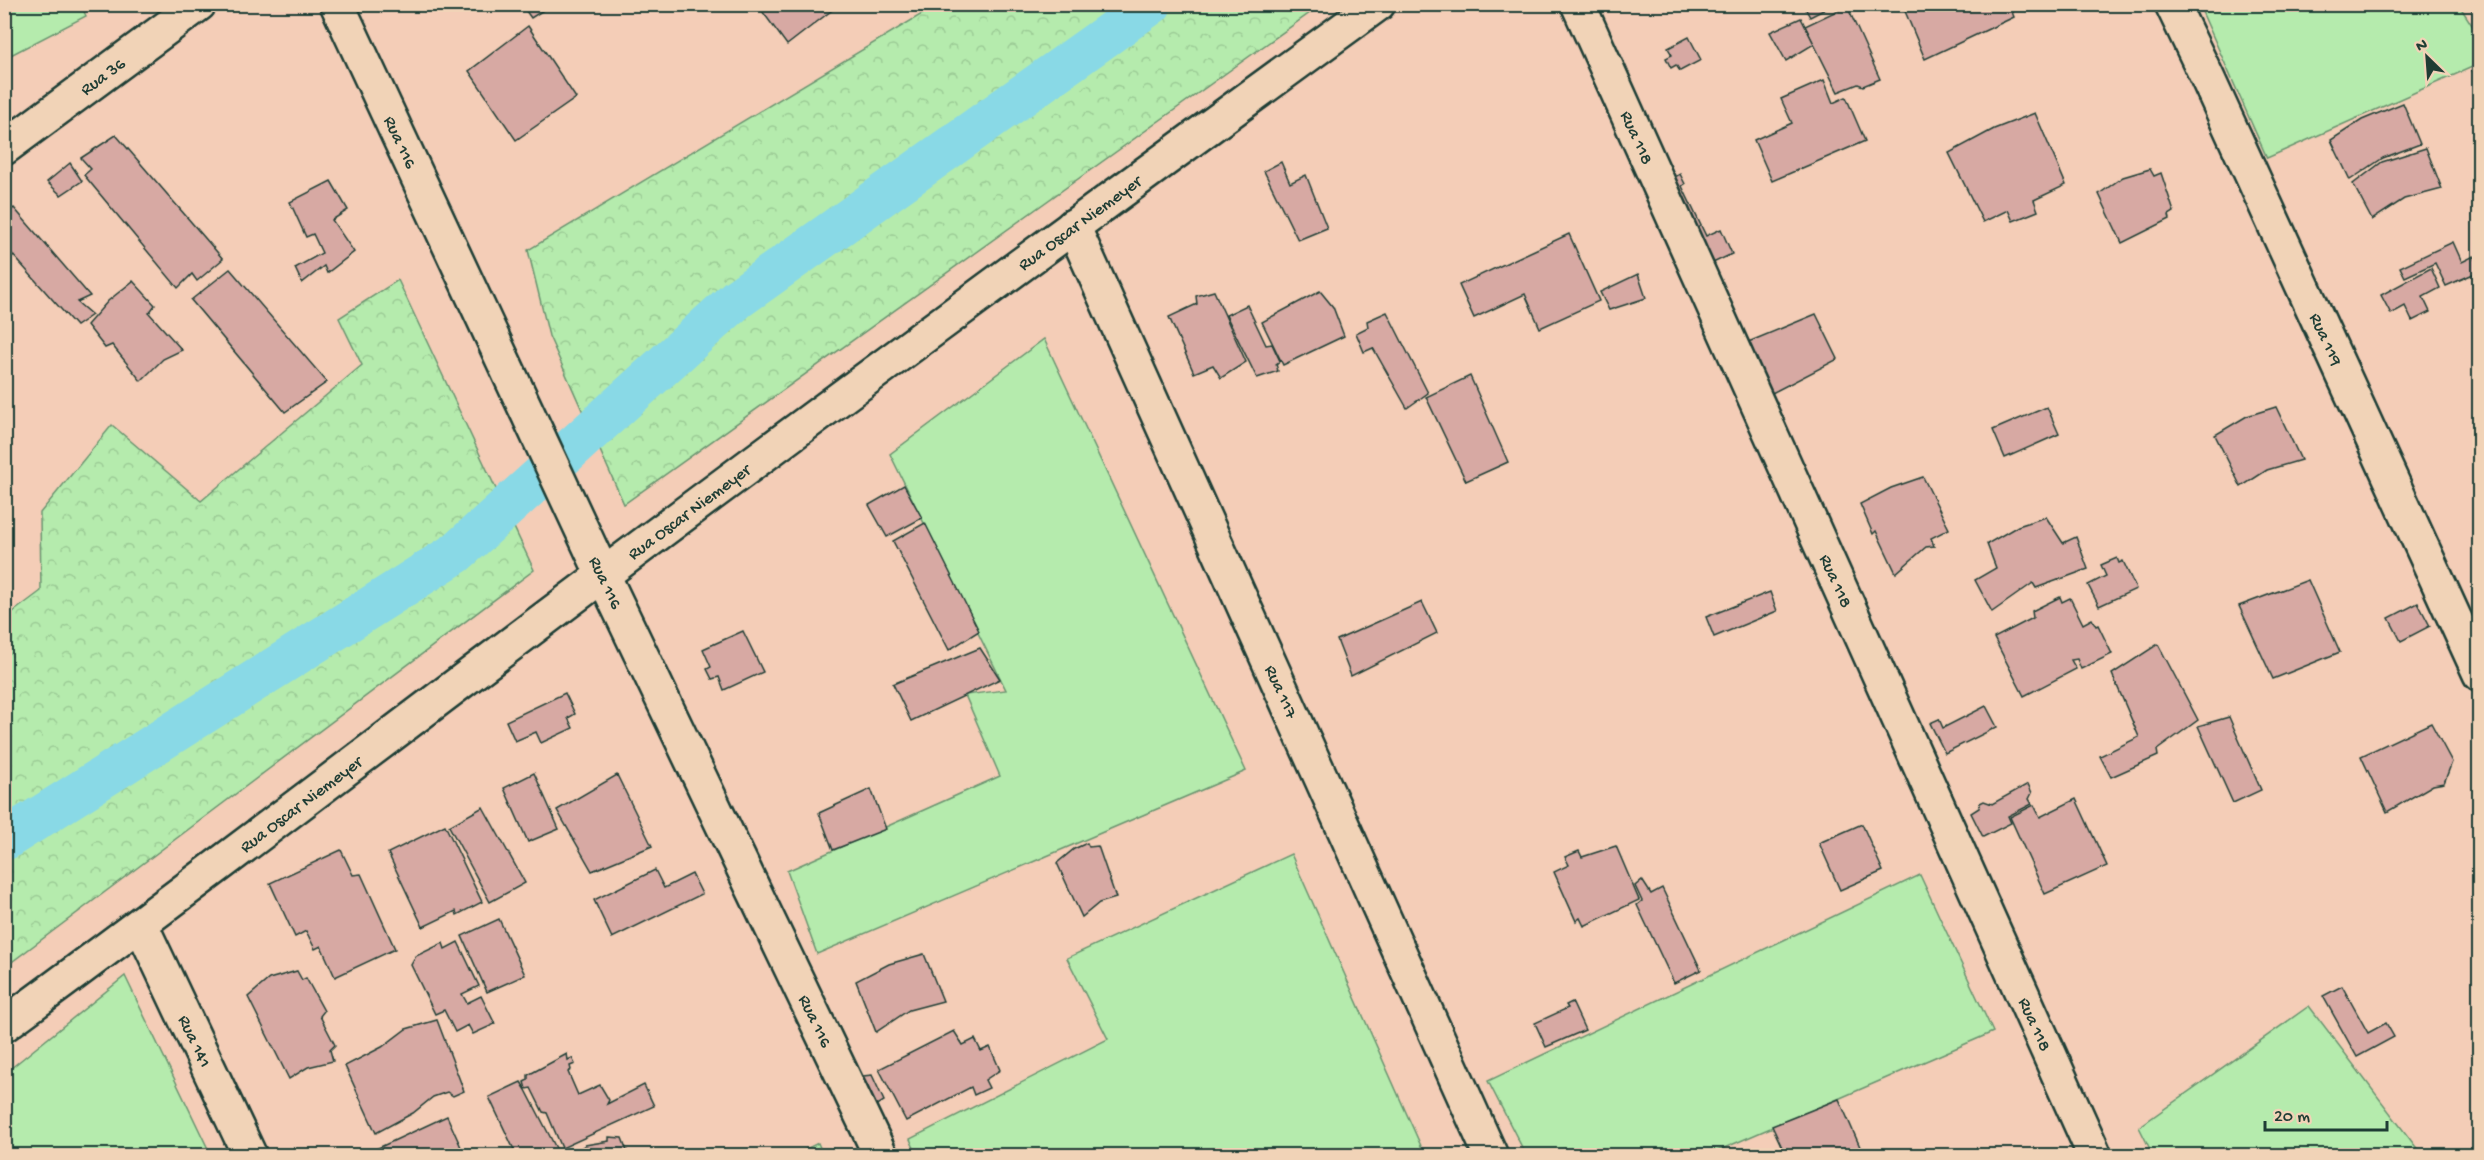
<svg xmlns="http://www.w3.org/2000/svg" width="2484" height="1160" viewBox="0 0 2484 1160" font-family="'Gochi Hand',sans-serif">
	<style>
		.green { fill: #b5ebad; stroke: #6a9470; stroke-width: 1.5 }
		.forest { fill: url(#forest-crowns); stroke: #6a9470; stroke-width: 1.5 }
		.lines { fill: none; stroke-linecap: round; stroke-linejoin: round }
		.canal { stroke: #89d9e6; stroke-width: 42 }
		.building { fill: #d7a9a3; stroke: #1f3d34; stroke-width: 1.5 }
		.minor-casing { stroke: #1f3d34; stroke-width: 38 }
		.tertiary-casing { stroke: #1f3d34; stroke-width: 38 }
		.minor { stroke: #f1d3b7; stroke-width: 33 }
		.tertiary { stroke: #f1d3b7; stroke-width: 33 }
		.labels { text-anchor: middle; stroke-width: 5; stroke-linejoin: round; paint-order: stroke }
		.street-label { font-size: 18px; fill: #1f3d34; stroke: #f1d3b7 }
	</style>
	<defs>
		<pattern id="forest-crowns" width="20" height="18" patternUnits="userSpaceOnUse" patternTransform="scale(1.5)"><rect width="20" height="18" fill="#b5ebad"/><path d="M2 6a3 3 0 1 1 6 0M12 15a3 3 0 1 1 6 0" fill="none" stroke="#9bca95"/></pattern>
	</defs>
	<rect width="100%" height="100%" fill="#f4cdb7"/>
	<filter id="ink" filterUnits="userSpaceOnUse"><feTurbulence type="fractalNoise" baseFrequency=".0167" numOctaves="2"/><feDisplacementMap in="SourceGraphic" scale="12" xChannelSelector="R" yChannelSelector="G"/><feConvolveMatrix kernelMatrix="1 2 1 2 8 2 1 2 1" color-interpolation-filters="sRGB"/></filter>
	<g filter="url(#ink)">
		<g class="green">
			<path d="M5 4 81 5 86 16 5 58Z"/>
			<path d="M2199 5H2459L2479 36V64L2267 158Z"/>
			<path d="M1044 339 1246 771 817 954 787 871 1000 776 965 695 1006 690 890 454Z"/>
			<path d="M1291 854 1425 1155H917L910 1139 1108 1039 1067 958Z"/>
			<path d="M1920 875 1993 1032 1708 1155H1526L1488 1081Z"/>
			<path d="M125 976 211 1155H5V1073Z"/>
			<path d="M2309 1006 2422 1155H2153L2139 1127Z"/>
			<path d="M818 1143 823 1155H794Z"/>
		</g>
		<g class="forest">
			<path d="M937 5H1321L624 504 549 336 528 250Z"/>
			<path d="M398 280 534 570 5 967V618L41 591 40 513 112 425 201 501 362 365 339 318Z"/>
		</g>
		<g class="lines">
			<path class="canal" d="M4 840 456 553 737 299 1151 4"/>
		</g>
		<g class="building">
			<path d="M521 4H546L548 7 531 18Z"/>
			<path d="M757 4H840L787 45Z"/>
			<path d="M1803 4H1835L1810 17Z"/>
			<path d="M1902 4H2009L2014 17 1925 59Z"/>
			<path d="M2469 4H2480V27Z"/>
			<path d="M1847 6 1880 79 1863 86 1858 84 1838 92 1805 26Z"/>
			<path d="M1801 18 1814 44 1786 61 1770 32Z"/>
			<path d="M528 26 576 98 516 140 469 71Z"/>
			<path d="M1689 37 1701 60 1680 71 1676 65 1671 68 1666 58 1672 55 1668 48Z"/>
			<path d="M2480 66V86L2472 70Z"/>
			<path d="M1824 80 1833 103 1846 97 1865 141 1772 181 1754 140 1792 123 1781 99Z"/>
			<path d="M2403 103 2420 144 2383 158 2350 180 2331 140 2362 120Z"/>
			<path d="M2035 113 2066 185 2034 200 2038 211 2013 221 2008 210 1983 222 1949 153 1994 129Z"/>
			<path d="M116 135 223 259 197 281 192 274 178 288 84 175 91 169 81 158Z"/>
			<path d="M2426 148 2442 189 2404 199 2372 220 2353 184 2382 162Z"/>
			<path d="M1281 162 1290 183 1306 175 1327 228 1298 240 1264 171Z"/>
			<path d="M70 163 82 181 61 195 47 182Z"/>
			<path d="M2150 169 2154 176 2161 173 2174 212 2169 215 2170 219 2122 243 2099 194 2123 177Z"/>
			<path d="M1680 174 1685 184 1682 186 1706 236 1721 229 1732 254 1713 263 1671 179Z"/>
			<path d="M331 181 348 210 332 220 354 252 327 273 324 266 302 283 295 268 322 253 313 234 306 237 290 202Z"/>
			<path d="M14 208 90 296 77 302 92 315 76 326 4 245V214Z"/>
			<path d="M1569 234 1599 301 1540 328 1525 294 1474 318 1459 285Z"/>
			<path d="M2453 242 2462 262 2474 256 2480 271 2446 286 2435 263 2405 277 2400 267Z"/>
			<path d="M2431 268 2440 288 2423 297 2430 312 2412 321 2405 306 2391 314 2381 295Z"/>
			<path d="M230 269 327 382 285 412 191 300Z"/>
			<path d="M1638 274 1646 298 1609 310 1600 292Z"/>
			<path d="M133 281 155 305 149 313 182 350 163 359 141 381 112 345 105 348 87 325 108 301Z"/>
			<path d="M1214 291 1246 362 1221 378 1213 365 1194 373 1169 317 1197 304 1196 296Z"/>
			<path d="M1320 291 1333 307 1344 336 1283 365 1262 322Z"/>
			<path d="M1247 305 1266 345 1272 344 1280 361 1276 364 1278 371 1257 378 1226 315Z"/>
			<path d="M1387 312 1428 393 1407 408 1373 348 1364 352 1356 333 1368 327 1367 321Z"/>
			<path d="M1816 314 1838 359 1772 393 1746 343Z"/>
			<path d="M1470 376 1508 462 1466 481 1426 397Z"/>
			<path d="M2047 407 2059 434 2005 458 1993 430Z"/>
			<path d="M2276 407 2301 460 2267 470 2241 487 2215 435 2247 416Z"/>
			<path d="M1923 477 1949 529 1931 538 1934 546 1926 547 1896 573 1876 531 1873 534 1860 504 1891 488Z"/>
			<path d="M904 485 922 518 887 537 869 505Z"/>
			<path d="M2046 517 2063 543 2076 537 2088 569 2036 588 2033 583 1992 612 1975 580 1996 568 1987 544 2018 526Z"/>
			<path d="M925 523 979 631 949 650 893 541Z"/>
			<path d="M2117 558 2119 563 2123 561 2136 589 2099 606 2088 585 2106 576 2101 565Z"/>
			<path d="M2308 580 2340 652 2273 679 2239 606Z"/>
			<path d="M1770 592 1777 611 1714 637 1706 617Z"/>
			<path d="M2060 597 2062 602 2070 598 2083 624 2092 619 2096 626 2098 625 2112 654 2081 669 2077 659 2071 660 2076 669 2024 696 1994 638 2033 618 2032 611Z"/>
			<path d="M1422 602 1437 633 1351 676 1337 640Z"/>
			<path d="M2418 603 2430 626 2401 641 2389 618Z"/>
			<path d="M743 631 763 672 724 690 719 677 712 679 707 669 711 667 703 649Z"/>
			<path d="M2158 644 2198 720 2157 750 2158 756 2111 777 2100 756 2139 737 2112 674Z"/>
			<path d="M980 648 1000 679 911 721 893 684Z"/>
			<path d="M565 693 575 714 568 718 573 728 541 743 536 732 515 741 506 721Z"/>
			<path d="M1986 706 1997 727 1945 753 1930 723 1939 719 1943 728Z"/>
			<path d="M2229 717 2261 790 2233 803 2198 726Z"/>
			<path d="M2431 723 2452 762 2444 783 2433 785 2387 812 2361 756Z"/>
			<path d="M534 773 559 829 528 842 504 788Z"/>
			<path d="M617 775 652 846 592 871 557 810Z"/>
			<path d="M2028 784 2032 793 2029 799 2032 804 2008 816 2011 823 1983 837 1971 813 1979 808 1980 803 1984 801 1992 804Z"/>
			<path d="M871 789 886 829 833 850 819 813Z"/>
			<path d="M2076 799 2107 866 2045 894 2010 817 2034 805 2040 817Z"/>
			<path d="M483 807 525 883 490 902 449 826Z"/>
			<path d="M1862 824 1883 871 1840 890 1819 843Z"/>
			<path d="M445 825 482 902 457 915 456 911 423 927 388 853Z"/>
			<path d="M1087 843 1089 847 1098 846 1116 898 1099 903 1082 917 1057 863 1074 849Z"/>
			<path d="M1616 846 1639 900 1584 926 1580 918 1576 921 1554 872 1569 865 1565 857 1579 851 1582 857Z"/>
			<path d="M341 850 353 875 361 874 395 949 335 977 321 946 315 949 306 931 295 937 270 883Z"/>
			<path d="M655 870 664 888 692 874 702 894 612 938 594 900Z"/>
			<path d="M1642 880 1651 894 1662 888 1701 970 1674 983 1637 905 1642 901 1635 886Z"/>
			<path d="M499 919 525 975 487 992 462 936Z"/>
			<path d="M458 942 479 986 462 994 467 1003 481 996 495 1024 473 1034 468 1025 455 1032 444 1010 435 1014 411 965 416 956 443 943 445 949Z"/>
			<path d="M924 954 943 1001 909 1010 876 1032 856 981 889 964Z"/>
			<path d="M297 971 302 980 306 978 324 1011 320 1016 335 1045 330 1050 333 1061 308 1067 289 1079 248 997 269 979Z"/>
			<path d="M2342 986 2368 1033 2386 1023 2394 1037 2357 1057 2323 996Z"/>
			<path d="M1572 1002 1585 1030 1546 1047 1535 1023 1568 1008 1566 1005Z"/>
			<path d="M437 1020 464 1091 453 1096 447 1092 433 1097 413 1113 376 1133 345 1066 382 1047 406 1029Z"/>
			<path d="M954 1031 963 1045 975 1039 981 1051 990 1047 1000 1070 985 1080 989 1088 974 1095 971 1087 906 1121 879 1069Z"/>
			<path d="M567 1054 568 1060 572 1058 575 1064 570 1066 571 1070 568 1072 578 1095 600 1085 609 1100 607 1104 644 1085 654 1106 562 1148 547 1113 543 1112 531 1088 526 1089 524 1082 528 1080V1075Z"/>
			<path d="M872 1075 884 1101 871 1109 858 1081 863 1076Z"/>
			<path d="M521 1082 526 1090 559 1154 517 1156 489 1097Z"/>
			<path d="M1839 1099 1864 1156H1786L1772 1126Z"/>
			<path d="M447 1116 465 1156H361Z"/>
			<path d="M609 1137 622 1138 629 1156H570L585 1145 609 1141Z"/>
		</g>
		<g class="lines">
			<g class="minor-casing">
				<g id="minor">
					<path id="s1" d="M337 4 603 575 881 1156"/>
					<path id="s2" d="M1578 4 2095 1156"/>
					<path id="s3" d="M2172 4 2207 77 2480 674"/>
					<path id="s4" d="M4 148 199 4"/>
					<path id="s5" d="M1073 226 1491 1156"/>
					<path id="s6" d="M141 925 250 1156"/>
				</g>
			</g>
			<g class="tertiary-casing">
				<g id="tertiary">
					<path id="s7" d="M4 1025C187 891 366 753 547 617 822 410 1099 207 1378 4"/>
				</g>
			</g>
			<use href="#minor" class="minor"/>
			<use href="#tertiary" class="tertiary"/>
		</g>
	</g>
	<g class="labels">
		<g class="street-label">
			<text dy="6" stroke="none"><textPath href="#s4" startOffset="122">Rua 36</textPath></text>
			<text dy="6" stroke="none"><textPath href="#s2" startOffset="146">Rua 118</textPath></text>
			<text dy="6" stroke="none"><textPath href="#s1" startOffset="152">Rua 116</textPath></text>
			<text dy="6" stroke="none"><textPath href="#s7" startOffset="1342">Rua Oscar Niemeyer</textPath></text>
			<text dy="6" stroke="none"><textPath href="#s3" startOffset="369">Rua 119</textPath></text>
			<text dy="6" stroke="none"><textPath href="#s7" startOffset="856">Rua Oscar Niemeyer</textPath></text>
			<text dy="6" stroke="none"><textPath href="#s2" startOffset="632">Rua 118</textPath></text>
			<text dy="6" stroke="none"><textPath href="#s1" startOffset="638">Rua 116</textPath></text>
			<text dy="6" stroke="none"><textPath href="#s5" startOffset="510">Rua 117</textPath></text>
			<text dy="6" stroke="none"><textPath href="#s7" startOffset="370">Rua Oscar Niemeyer</textPath></text>
			<text dy="6" stroke="none"><textPath href="#s1" startOffset="1124">Rua 116</textPath></text>
			<text dy="6" stroke="none"><textPath href="#s2" startOffset="1118">Rua 118</textPath></text>
			<text dy="6" stroke="none"><textPath href="#s6" startOffset="128">Rua 141</textPath></text>
		</g>
	</g>
	<rect width="2484" height="1160" fill="none" stroke="#f1d3b7" stroke-width="24"/>
	<rect x="12" y="12" width="2460" height="1136" fill="none" stroke="#1f3d34" stroke-width="2" filter="url(#ink)"/>
	<g transform="translate(2427 57) rotate(335)" stroke="#f1d3b7" stroke-width="4.5" paint-order="stroke">
	<path d="M0-4.5L10 22L0 15L-10 22Z" fill="#1f3d34"/>
	<text y="-9" font-size="16" font-weight="bold" text-anchor="middle" fill="#1f3d34">N</text>
	</g>
	<path d="M2265 1121v9h122v-9" fill="none" stroke="#1f3d34" stroke-width="3"/>
	<text x="2274" y="1121" font-size="18" fill="#1f3d34" stroke="#f1d3b7" stroke-width="4.5" paint-order="stroke">20 m</text>
</svg>
